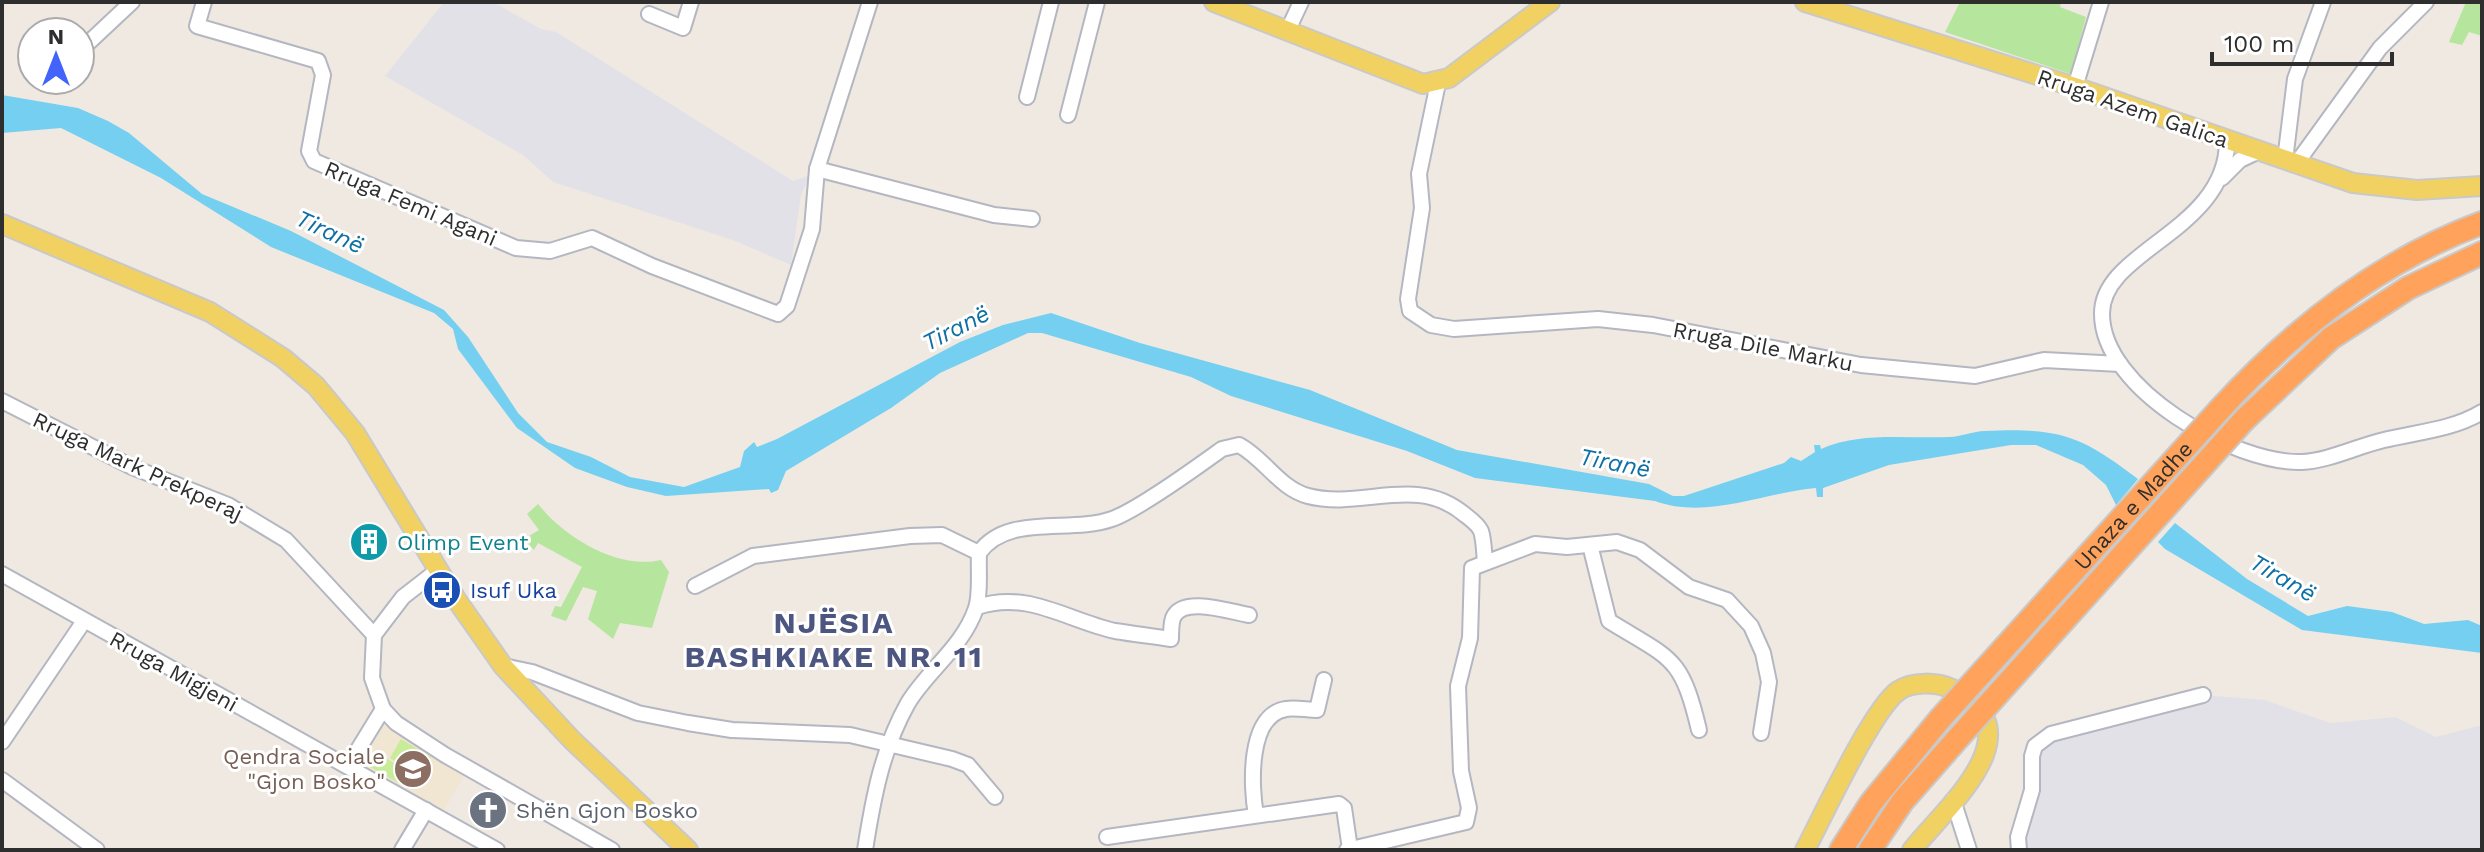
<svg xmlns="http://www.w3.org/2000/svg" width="2484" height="852" viewBox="0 0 2484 852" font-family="'Work Sans',sans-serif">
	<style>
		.industrial { fill: #e3e1e8 }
		.education { fill: #f0e6d1 }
		.green { fill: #b6e59e }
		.pitch { fill: #c9ec9a }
		.water { fill: #75cff0 }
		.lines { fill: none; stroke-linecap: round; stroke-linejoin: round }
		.minor-casing { stroke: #b4b7c1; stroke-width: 18 }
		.major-casing { stroke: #c9c9c9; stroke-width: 22 }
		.highway-casing { stroke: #c9c9c9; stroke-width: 26 }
		.minor { stroke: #fff; stroke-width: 14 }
		.major { stroke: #f2d163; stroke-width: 18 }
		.highway { stroke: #ffa35c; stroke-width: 22 }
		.highway-bridge-casing { stroke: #c9c9c9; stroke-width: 26; stroke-linecap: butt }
		.highway-bridge { stroke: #ffa35c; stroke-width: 22 }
		.labels { text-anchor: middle; stroke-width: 6; stroke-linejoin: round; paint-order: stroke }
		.street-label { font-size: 22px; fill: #2e2e2e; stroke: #fff }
		.culture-label { font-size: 22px; fill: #0d838f; stroke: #fff; text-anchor: start }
		.transit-label { font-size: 22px; fill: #164399; stroke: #fff; text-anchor: start }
		.education-label { font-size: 22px; fill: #785e54; stroke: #fff; text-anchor: end }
		.worship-label { font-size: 22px; fill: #5b616d; stroke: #fff; text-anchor: start }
		.water-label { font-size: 24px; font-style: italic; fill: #0d6fa3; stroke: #fff }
		.district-label { font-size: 30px; font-weight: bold; letter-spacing: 2px; fill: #4d5680; stroke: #fff }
	</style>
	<rect width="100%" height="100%" fill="#efe9e1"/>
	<g class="industrial">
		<path d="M444 2H493L541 29 556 32 793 181 810 175 801 195 791 265 733 240 553 182 523 155 385 76Z"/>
		<path d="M2203 695 2265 700 2330 723 2395 717 2436 737 2482 725V850H2019L2036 746Z"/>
	</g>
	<path class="education" d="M384 724 465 773 444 810 361 765Z"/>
	<g class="green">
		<path d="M1960 2H2061L2060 7 2086 17 2071 74 1945 32Z"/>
		<path d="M2466 2H2482V36L2469 32 2462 45 2449 42Z"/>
		<path d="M538 504C565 538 618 570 661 560L669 572 652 628 620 623 613 639 588 619 597 591 583 587 566 621 551 616 555 606 561 607 582 567 538 543 534 550 524 539 539 530 527 514Z"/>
	</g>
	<g class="pitch">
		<path d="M401 739 431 757 420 776 390 758Z"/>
		<path d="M375 752 415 775 407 788 367 765Z"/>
	</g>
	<g class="water">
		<path d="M2 95 78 108 108 121 129 133 202 194 291 231 444 310 468 337 518 413 547 442 591 457 630 477 684 487 740 467 744 451 754 442 757 447 777 439 960 342 1003 325 1051 313 1140 343 1310 390 1457 450 1649 484 1673 496H1684L1784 463 1791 457 1801 461 1815 452 1814 445H1820L1821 449C1861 431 1907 439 1949 437 1961 437 1973 431 1985 431 2059 428 2079 434 2138 479L2116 505 2106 485 2083 465 2036 445H2011L1889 465 1823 488V497H1817L1816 488C1762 493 1707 520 1655 501L1475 478 1407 451 1231 396 1191 377 1042 333H1028L940 373 891 408 786 471 778 490 771 493 769 489 666 496 627 487 575 468 517 428 458 349 453 329 434 313 271 247 161 178 61 128 2 133Z"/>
		<path d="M2175 523 2247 579 2308 616 2347 606 2392 612 2424 624 2468 620 2482 626V653L2302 630 2165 549 2158 542Z"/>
	</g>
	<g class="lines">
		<g class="minor-casing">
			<g id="minor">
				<path d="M204 2 197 26 318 61 323 75 309 151 314 161 516 248 550 251 592 238 652 266 778 314 787 306 812 229 817 169 870 2"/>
				<path d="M649 14 683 28 691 2"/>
				<path d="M1287 32 1301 2"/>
				<path d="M85 46 132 2"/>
				<path d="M1438 83 1419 174 1422 208 1408 299 1410 311 1431 325 1454 329 1598 319 1653 325 1861 365 1975 376 2044 360 2120 364"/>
				<path d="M2075 87 2101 2"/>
				<path d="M1027 97 1051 2"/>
				<path d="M1068 115 1097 2"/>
				<path d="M2227 140C2228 231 2101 250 2102 314 2102 389 2234 464 2302 462 2328 461 2358 446 2384 440 2417 432 2452 430 2482 412"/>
				<path d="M2285 160 2295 79 2323 2"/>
				<path d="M2296 164 2380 48 2426 2"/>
				<path d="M817 169 994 215 1032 219"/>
				<path d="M2222 178 2240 160 2259 151"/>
				<path d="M2 401 132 467 228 505 286 540 374 635"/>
				<path d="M1590 545 1609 621C1672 660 1681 655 1699 730"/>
				<path d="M439 569 403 597 374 635 372 678 383 709 396 723 445 755 612 850"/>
				<path d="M2 574 497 850"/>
				<path d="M695 586 753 556 910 536 942 535 979 553"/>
				<path d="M977 607C1028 590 1066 620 1115 631 1133 634 1152 636 1171 639 1171 633 1171 624 1173 618 1182 595 1231 612 1249 615"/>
				<path d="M503 666 532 672 638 713 688 723 732 730 850 735 952 759 968 765 995 797"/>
				<path d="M2 742 84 621"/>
				<path d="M348 766 383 709"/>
				<path d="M2 780 97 850"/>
				<path d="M1953 800 1969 850"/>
				<path d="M1256 815C1251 788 1247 715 1286 709 1295 707 1307 710 1317 710L1324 680"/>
				<path d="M1107 837 1339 804 1344 808 1350 849"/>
				<path d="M402 850 426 810"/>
				<path d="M865 850C873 799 882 749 908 703 928 670 963 647 976 608 981 593 978 570 979 553 1007 513 1069 534 1112 519 1138 510 1197 467 1222 449L1239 445C1265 459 1279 488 1308 496 1362 510 1416 474 1464 514 1469 518 1478 524 1481 531 1484 540 1484 553 1485 562"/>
				<path d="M1347 850 1466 822 1469 808 1461 771 1458 686 1470 638 1472 568 1535 544 1567 547 1617 542 1640 550 1689 587 1727 600 1751 626 1763 653 1769 682 1761 733"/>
				<path d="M2019 850 2018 837 2032 790V756L2035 746 2051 734 2203 695"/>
			</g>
		</g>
		<g class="major-casing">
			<g id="major">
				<path d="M1214 2 1423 84 1449 78 1550 2"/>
				<path d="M1805 2 2075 87 2353 183 2417 190 2482 186"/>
				<path d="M2 224 210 312 283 358 316 386 355 433 456 599 503 666 572 740 688 850"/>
				<path d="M1805 850C1823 816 1872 710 1898 691 1912 681 1937 682 1952 689 2039 731 1946 807 1912 850"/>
			</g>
		</g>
		<g class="highway-casing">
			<g id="highway">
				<path d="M2222 407C2294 329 2381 260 2482 223"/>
				<path d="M2244 420 2331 338 2408 288 2482 253"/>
				<path d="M1841 850 1871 803 1940 719"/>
				<path d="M1870 850 1902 802 1959 737"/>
			</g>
		</g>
		<use href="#minor" class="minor"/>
		<use href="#major" class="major"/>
		<use href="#highway" class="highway"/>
		<g class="highway-bridge-casing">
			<g id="highway-bridge">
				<path id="s1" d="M1940 719 2222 407"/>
				<path d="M1959 737 2244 420"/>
			</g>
		</g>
		<use href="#highway-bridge" class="highway-bridge"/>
	</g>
	<defs>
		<g id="building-disc" transform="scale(2)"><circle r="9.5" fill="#0f9aa8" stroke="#fff"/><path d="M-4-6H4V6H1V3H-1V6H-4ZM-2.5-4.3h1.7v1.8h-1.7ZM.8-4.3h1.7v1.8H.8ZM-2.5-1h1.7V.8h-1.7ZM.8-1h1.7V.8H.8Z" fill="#fff"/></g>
		<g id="bus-disc" transform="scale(2)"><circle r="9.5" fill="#1a4fb4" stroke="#fff"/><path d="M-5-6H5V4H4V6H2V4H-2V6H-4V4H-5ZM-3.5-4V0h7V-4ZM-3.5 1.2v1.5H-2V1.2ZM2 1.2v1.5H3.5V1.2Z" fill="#fff"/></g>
		<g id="school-disc" transform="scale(2)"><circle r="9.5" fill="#8d6e63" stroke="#fff"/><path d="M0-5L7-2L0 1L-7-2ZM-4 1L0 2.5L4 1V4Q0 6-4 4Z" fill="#fff"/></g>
		<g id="church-disc" transform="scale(2)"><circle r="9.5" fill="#6b7280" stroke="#fff"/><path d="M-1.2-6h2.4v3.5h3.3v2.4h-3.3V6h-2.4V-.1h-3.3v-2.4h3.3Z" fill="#fff"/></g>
	</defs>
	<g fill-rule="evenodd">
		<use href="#building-disc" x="369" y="542"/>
		<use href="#bus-disc" x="442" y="590"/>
		<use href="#school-disc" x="413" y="769"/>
		<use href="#church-disc" x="488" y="810"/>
	</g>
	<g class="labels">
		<g class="street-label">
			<text transform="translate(2133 108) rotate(19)" y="8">Rruga Azem Galica</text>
			<text transform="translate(411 203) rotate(23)" y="8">Rruga Femi Agani</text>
			<text transform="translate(1763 346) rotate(11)" y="8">Rruga Dile Marku</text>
			<text transform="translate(138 466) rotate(25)" y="8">Rruga Mark Prekperaj</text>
			<text dy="8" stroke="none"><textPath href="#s1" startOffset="288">Unaza e Madhe</textPath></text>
			<text transform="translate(174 671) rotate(29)" y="8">Rruga Migjeni</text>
		</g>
		<g class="culture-label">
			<text x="397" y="550">Olimp Event</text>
		</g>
		<g class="transit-label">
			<text x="470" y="598">Isuf Uka</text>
		</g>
		<g class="education-label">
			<text x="385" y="764">Qendra Sociale<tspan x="385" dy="25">"Gjon Bosko"</tspan></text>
		</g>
		<g class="worship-label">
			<text x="516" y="818">Shën Gjon Bosko</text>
		</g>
		<g class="water-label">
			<text transform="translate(330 232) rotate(25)" y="8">Tiranë</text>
			<text transform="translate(956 328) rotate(-27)" y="8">Tiranë</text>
			<text transform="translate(1615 463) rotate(11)" y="8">Tiranë</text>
			<text transform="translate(2283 578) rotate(30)" y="8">Tiranë</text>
		</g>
		<g class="district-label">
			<text x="834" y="633">NJËSIA<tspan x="834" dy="34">BASHKIAKE NR. 11</tspan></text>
		</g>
	</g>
	<rect width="2484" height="852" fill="none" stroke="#2e2e2e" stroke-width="8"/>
	<g transform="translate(56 56)"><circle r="38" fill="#ffffff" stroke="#ababab" stroke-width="2"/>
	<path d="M0-6L14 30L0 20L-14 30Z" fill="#4264fb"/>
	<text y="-12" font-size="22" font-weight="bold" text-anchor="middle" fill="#2e2e2e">N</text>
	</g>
	<path d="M2212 52v12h180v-12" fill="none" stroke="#2e2e2e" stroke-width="4"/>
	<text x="2224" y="52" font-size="24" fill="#2e2e2e" stroke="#ffffff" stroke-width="6" paint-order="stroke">100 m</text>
</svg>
